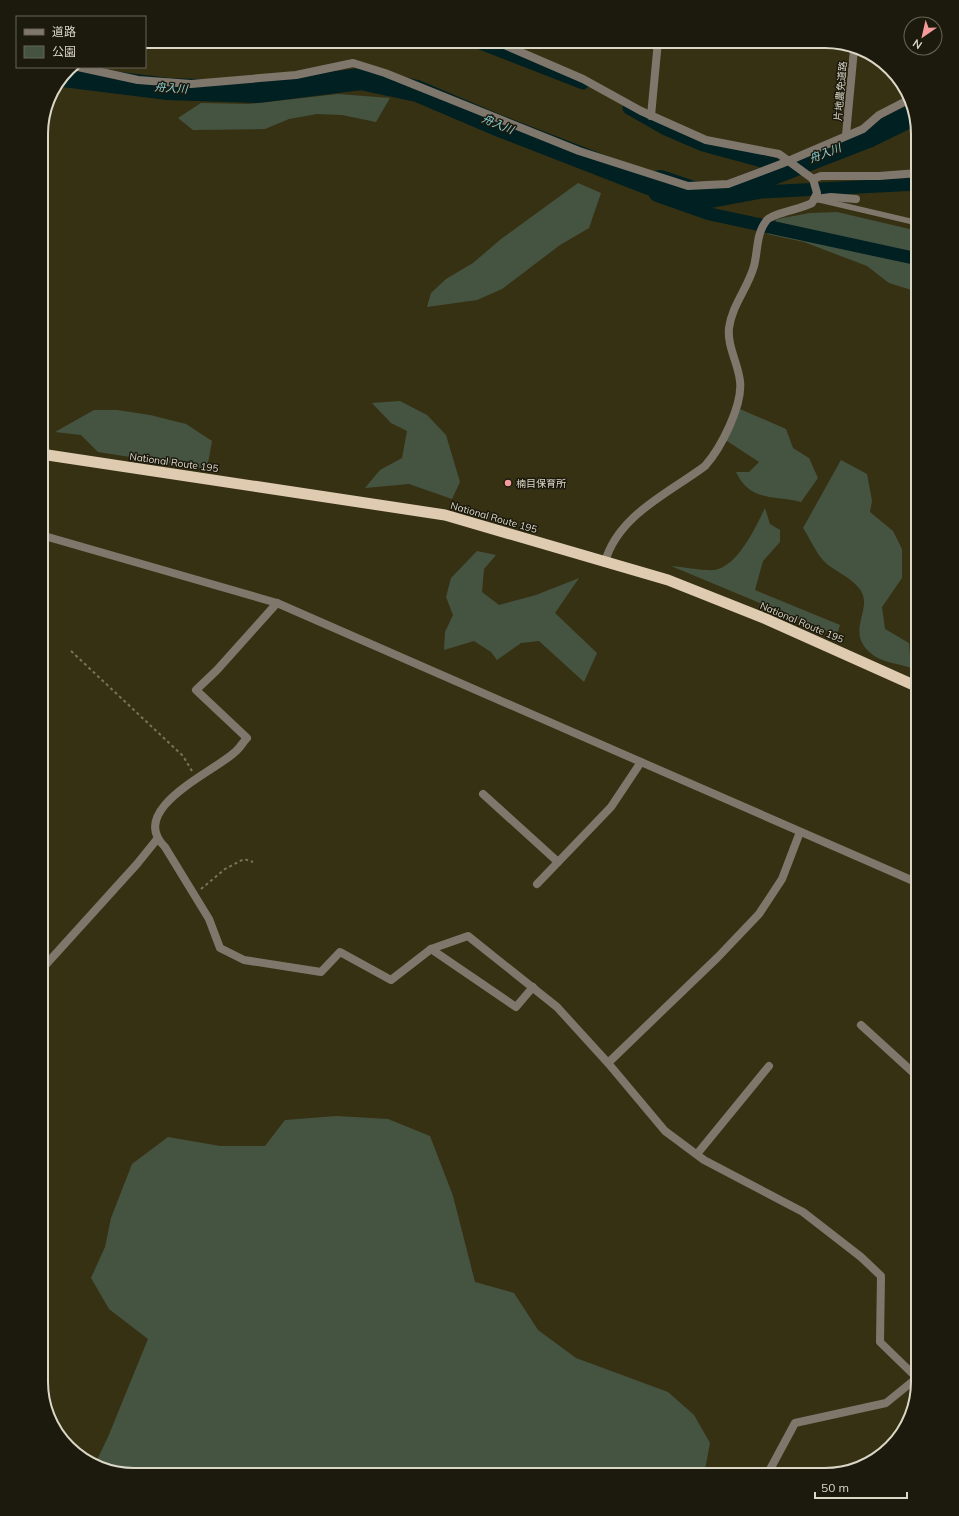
<svg xmlns="http://www.w3.org/2000/svg" width="959" height="1516" viewBox="0 0 959 1516" font-family="Mulish,'Noto Sans JP',sans-serif">
	<style>
		.green { fill: #455441 }
		.lines { fill: none; stroke-linecap: round; stroke-linejoin: round }
		.canal { stroke: #012022; stroke-width: 13 }
		.river { stroke: #012022; stroke-width: 22 }
		.path { stroke: #79735b; stroke-width: 2; stroke-dasharray: 3 3; stroke-linecap: butt }
		.service { stroke: #80776c; stroke-width: 5.5 }
		.minor { stroke: #80776c; stroke-width: 8 }
		.trunk { stroke: #dfcbb0; stroke-width: 11 }
		.poi-dot { fill: #f59b99; stroke: #1c190d; stroke-width: 1.5 }
		.labels { text-anchor: middle; stroke-width: 3; stroke-linejoin: round; paint-order: stroke }
		.street-label { font-size: 10px; fill: #dbd7c6; stroke: #1c190d }
		.poi-label { font-size: 10px; fill: #dbd7c6; stroke: #1c190d; text-anchor: start }
		.water-label { font-size: 11px; font-style: italic; fill: #87d3da; stroke: #1c190d }
		.rim { fill: none; stroke: #dbd7c6; stroke-width: 2 }
	</style>
	<rect width="100%" height="100%" fill="#373114"/>
	<g class="green">
		<path d="M338 94 390 98 376 122 342 115 317 114 289 119 265 129 193 130 178 118 201 103 249 104Z"/>
		<path d="M578 183 601 193 589 228 560 245 502 289 477 300 427 307 431 293 446 279 473 263 501 239Z"/>
		<path d="M837 212 918 231V292L889 283 867 266 804 242 767 234 777 219 810 213Z"/>
		<path d="M400 401 427 415 446 435 460 482 452 499 409 484 365 488 380 470 402 458 407 431 391 423 372 403Z"/>
		<path d="M740 409 786 429 793 448 809 458 818 478 801 502C773 495 750 502 736 472H749L759 462 724 439Z"/>
		<path d="M94 410H117L150 415 186 424 212 441 207 469 98 452 81 435 55 432Z"/>
		<path d="M841 460 867 474 872 501 870 512 893 531 902 549V578L882 607 885 629 909 643 911 668C900 664 882 662 873 655 842 632 876 609 859 588 850 577 837 572 827 564 817 556 810 538 803 528Z"/>
		<path d="M765 508 770 524 780 530V542L763 561 755 590 840 625 837 635 671 566C684 567 703 571 715 570 738 566 756 527 765 508Z"/>
		<path d="M477 551 496 555 484 569 482 592 499 605 536 595 579 578 555 613 597 653 584 682 539 641 521 643 497 660 491 652 474 641 444 650 445 632 453 615 446 597 451 578Z"/>
		<path d="M336 1116 388 1119 430 1136 453 1196 475 1282 514 1293 538 1330 576 1358 668 1392 694 1415 710 1443 704 1475H128L95 1464 108 1437 148 1339 109 1309 91 1278 105 1247 111 1218 132 1164 168 1137 220 1146H265L285 1120Z"/>
	</g>
	<g class="lines">
		<g class="canal">
			<path d="M475 41 583 83"/>
			<path d="M629 108 666 129 703 145 788 168"/>
			<path d="M649 184 656 195 710 214 918 259"/>
			<path d="M676 193 707 202 761 192 918 184"/>
		</g>
		<path class="river" d="M63 76 168 89 257 92 361 79 417 91 497 125 649 184 660 181 693 192 719 195 868 137 913 115"/>
		<g class="path">
			<path d="M71 651 183 756 192 771"/>
			<path d="M201 889 225 869 244 859 253 862"/>
		</g>
		<path class="service" d="M820 200 918 223"/>
		<g class="minor">
			<path d="M495 41 583 79 641 111 706 140 779 154 813 179 817 193 812 203C802 209 773 213 767 220 756 233 758 251 754 266 748 288 732 305 729 328 727 346 738 363 740 381 743 405 721 448 705 466 669 493 618 515 605 562"/>
			<path d="M78 67 138 80 191 84 296 75 353 63 385 73 579 151 688 186 728 184 781 164 863 129 879 115 910 99"/>
			<path d="M651 116 658 41"/>
			<path d="M846 135 854 49"/>
			<path d="M813 179 821 176H879L918 173"/>
			<path d="M815 199 831 197 856 199"/>
			<path d="M41 535 277 603 918 883"/>
			<path d="M277 603 217 670 196 690 247 738C243 742 240 748 235 752 214 772 126 809 165 847L209 919 220 948 244 960 321 972 340 952 391 980 431 949 468 936 557 1007 608 1063 665 1131 704 1160 803 1212 861 1257 881 1276 880 1342 917 1378"/>
			<path d="M483 794 558 862"/>
			<path d="M537 884 611 807 641 762"/>
			<path d="M431 949 516 1007 533 987"/>
			<path d="M41 970 137 864 158 838"/>
			<path d="M861 1025 918 1077"/>
			<path d="M608 1063 718 957 759 914 782 879 800 832"/>
			<path d="M697 1154 769 1066"/>
			<path d="M767 1475 795 1423 886 1403 918 1377"/>
		</g>
		<path class="trunk" d="M41 454 445 515 668 580 766 619 918 687"/>
	</g>
	<circle class="poi-dot" cx="508" cy="483" r="4"/>
	<g class="labels">
		<g class="street-label">
			<text transform="translate(840 91) rotate(-85)" y="4">片地農免道路</text>
			<text transform="translate(174 462) rotate(8)" y="4">National Route 195</text>
			<text transform="translate(494 517) rotate(16)" y="4">National Route 195</text>
			<text transform="translate(802 622) rotate(23)" y="4">National Route 195</text>
		</g>
		<g class="poi-label">
			<text x="516" y="487">楠目保育所</text>
		</g>
		<g class="water-label">
			<text transform="translate(171 88) rotate(4)" y="4">舟入川</text>
			<text transform="translate(498 124) rotate(22)" y="4">舟入川</text>
			<text transform="translate(825 153) rotate(-21)" y="4">舟入川</text>
		</g>
	</g>
	<path d="M0 0H959V1516H0ZM134 48H825A86 86 0 0 1 911 134V1382A86 86 0 0 1 825 1468H134A86 86 0 0 1 48 1382V134A86 86 0 0 1 134 48Z" fill="#1c190d" fill-rule="evenodd"/>
	<path class="rim" d="M134 48H825A86 86 0 0 1 911 134V1382A86 86 0 0 1 825 1468H134A86 86 0 0 1 48 1382V134A86 86 0 0 1 134 48Z"/>
	<rect x="16" y="16" width="130" height="52" fill="#1c190d" stroke="#686557"/>
	<rect x="24" y="29" width="20" height="6" fill="#80776c" stroke="#686557"/>
	<text x="52" y="36" font-size="12" fill="#dbd7c6">道路</text>
	<rect x="24" y="46" width="20" height="12" fill="#455441" stroke="#686557"/>
	<text x="52" y="56" font-size="12" fill="#dbd7c6">公園</text>
	<g transform="translate(923 36) rotate(214)"><circle r="19" fill="#1c190d" stroke="#686557"/>
	<path d="M0-3L7 15L0 10L-7 15Z" fill="#f59b99"/>
	<text y="-6" font-size="11" font-weight="bold" text-anchor="middle" fill="#dbd7c6">N</text>
	</g>
	<path d="M815 1492v6h92v-6" fill="none" stroke="#dbd7c6" stroke-width="2"/>
	<text x="821" y="1492" font-size="12" fill="#dbd7c6" stroke="#1c190d" stroke-width="3" paint-order="stroke">50 m</text>
</svg>
